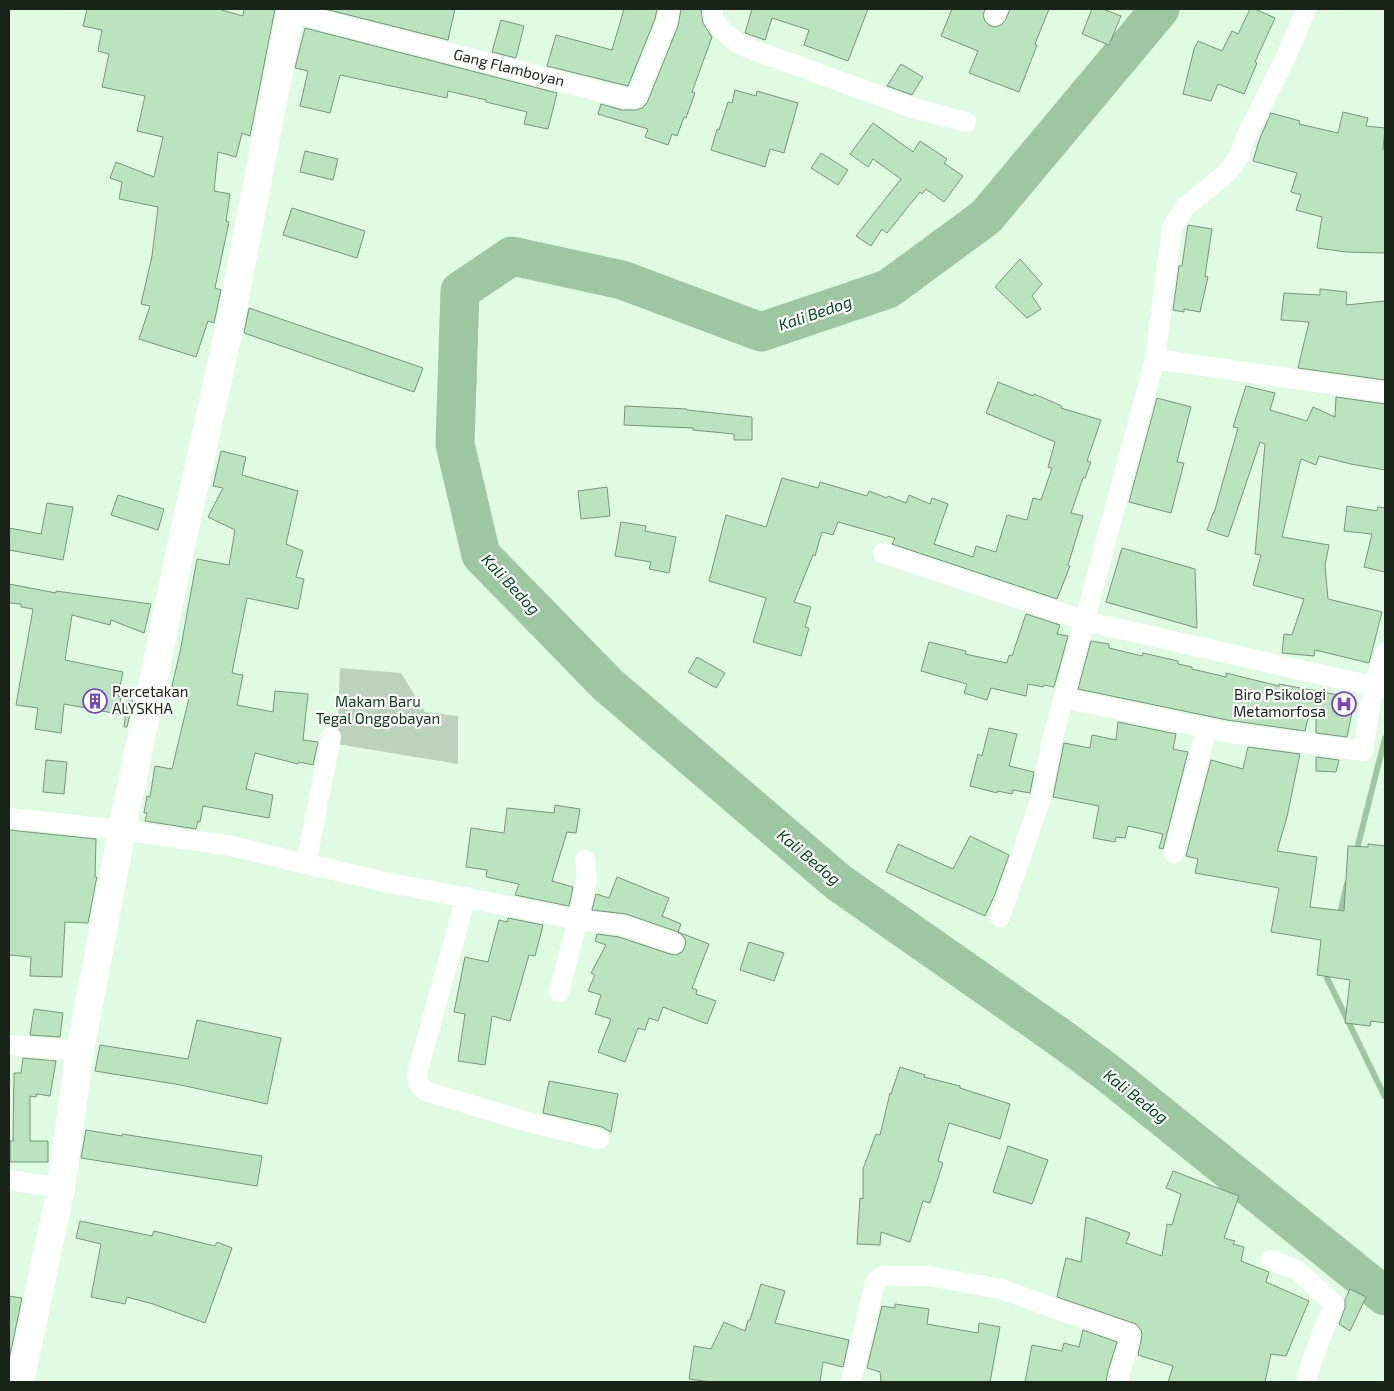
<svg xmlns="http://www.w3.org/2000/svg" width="1394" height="1391" viewBox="0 0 1394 1391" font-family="'Exo 2',sans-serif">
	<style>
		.green { fill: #bad3bc }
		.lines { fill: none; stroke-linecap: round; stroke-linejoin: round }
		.stream { stroke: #9cc7a1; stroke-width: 6 }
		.river { stroke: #9cc7a1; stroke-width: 39 }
		.building { fill: #b9e4be; stroke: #79947c }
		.street { stroke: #fff; stroke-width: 20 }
		.secondary { stroke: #fff; stroke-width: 28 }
		.labels { text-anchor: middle; stroke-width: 4.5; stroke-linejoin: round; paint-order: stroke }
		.street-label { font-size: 15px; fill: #182319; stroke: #fff }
		.poi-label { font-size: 15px; fill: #182319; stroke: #fff; text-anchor: start }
		.park-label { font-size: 15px; fill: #0b3a17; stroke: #fff }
		.water-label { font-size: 16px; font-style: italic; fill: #04481a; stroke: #fff }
	</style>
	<rect width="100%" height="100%" fill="#dffce2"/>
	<path class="green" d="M340 668 401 673 425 712 458 716V764L337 744Z"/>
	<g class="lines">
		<g class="stream">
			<path d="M1356 853 1385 738"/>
			<path d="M1339 918 1347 884"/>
			<path d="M1329 970 1327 978 1385 1097"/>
		</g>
		<path class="river" d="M1160 9 986 217 888 289 761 332 622 280 512 256 460 291 455 444 481 555 608 685 838 882 1062 1039 1108 1073 1385 1296"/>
	</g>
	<g class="building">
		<path d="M87 9H218L243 16 244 9H275L250 136 242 133 236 157 218 152 214 191 230 194 226 221 229 222 215 288 221 290 214 323 208 321 196 357 139 339 150 306 141 304 152 256 158 207 119 199 122 182 110 178 116 162 154 177 163 137 137 131 145 96 102 87 109 54 98 51 102 30 83 26Z"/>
		<path d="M325 9H455L448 40Z"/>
		<path d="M624 9H657L655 19 628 86 547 66 556 35 612 50Z"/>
		<path d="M681 9H701L703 23 712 37 692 92 695 93 686 118 684 117 677 136 672 134 668 145 645 137 648 129 598 114 601 104 622 110H636L642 108 647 103 678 26Z"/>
		<path d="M752 9H868L848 61 804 45 809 30 772 18 765 40 745 33Z"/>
		<path d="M952 9H985L983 15 985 21 989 25 995 27 1001 25 1005 21 1010 9H1049L1035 44 1037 45 1019 92 969 73 978 51 941 36Z"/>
		<path d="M1092 9H1103L1121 16 1109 45 1082 34Z"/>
		<path d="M1250 9H1255L1275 18 1255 62 1257 63 1244 94 1218 84 1211 101 1183 94 1194 49 1198 41 1222 51 1232 31 1238 34Z"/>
		<path d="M501 20 524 26 516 58 492 52Z"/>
		<path d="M305 28 557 93 548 129 524 124 527 112 486 102V100L448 91 447 98 340 75 330 113 300 106 308 71 295 68Z"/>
		<path d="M901 64 923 77 912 95 887 86Z"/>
		<path d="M735 90 756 96 757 91 798 103 784 153 770 149 765 167 711 150 717 129 719 130 728 102 732 103Z"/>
		<path d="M1343 112 1368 118 1366 126 1385 128 1383 149 1385 150V253L1346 252 1317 248 1322 217 1296 210 1301 195 1291 192 1297 173 1253 161 1260 138 1271 113 1300 121 1299 124 1338 133Z"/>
		<path d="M873 123 913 152 920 141 947 159 944 163 963 176 944 202 926 189 922 194 920 192 887 233 882 229 871 246 856 236 901 179 873 159 868 167 850 154Z"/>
		<path d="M305 151 338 159 333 180 300 172Z"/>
		<path d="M821 153 848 170 838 185 811 168Z"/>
		<path d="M292 208 365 231 357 258 283 235Z"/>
		<path d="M1188 225 1212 229 1205 276 1208 277 1200 312 1184 309V312L1173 310 1179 266H1182Z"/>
		<path d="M1020 259 1042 284 1032 296 1041 309 1027 318 995 287Z"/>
		<path d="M1320 289 1347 292 1346 305 1385 301V380L1298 368 1309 322 1281 320 1284 293 1320 295Z"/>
		<path d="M249 308 423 368 414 392 244 333Z"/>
		<path d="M998 382 1033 396 1034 394 1062 406 1061 408 1101 420 1087 461 1091 462 1085 478H1083L1071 513 1083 516 1068 565 1070 566 1057 599 892 544 895 538 838 522 833 535 822 532 815 556 813 555 794 602 811 607 805 627 809 628 801 656 753 642 766 598 709 581 726 515 766 527 782 478 818 488 820 482 867 496 869 491 887 498 888 496 906 503 909 495 930 504 932 498 948 504 934 544 973 557 976 546 996 552 1007 515 1027 520 1033 498 1041 500 1052 468 1048 467 1055 442 986 413Z"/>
		<path d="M1246 386 1275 393 1270 410 1307 421 1313 407 1335 417 1336 397 1385 404V470L1351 464 1319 456 1316 465 1301 459 1282 537 1329 545 1325 565 1328 599 1382 612 1369 663 1315 650 1314 656 1282 653 1284 634 1292 635 1304 599 1253 585 1261 555 1255 554 1265 444 1260 442 1228 537 1207 530 1213 513H1214L1238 428 1233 427Z"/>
		<path d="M1157 398 1191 407 1177 462 1184 463 1171 513 1129 502Z"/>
		<path d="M625 406 687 409V410L752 417V440H734V434L693 430V428L624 425Z"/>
		<path d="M221 451 246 457 242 475 298 491 286 544 303 551 296 577 304 579 298 609 247 598 232 673 243 675 237 705 273 712 275 691 308 694 303 740 318 742 313 765 299 762 298 764 255 753 246 789 273 795 269 818 203 806 200 822 198 821 196 829 145 821 147 813H144L147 796 150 797 155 766 172 769 189 698 170 694 180 652 197 559 229 565 235 530 208 517 223 488 213 486Z"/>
		<path d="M607 487 610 516 581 519 578 491Z"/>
		<path d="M118 495 164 509 158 530 111 515Z"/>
		<path d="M47 503 73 507 63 560 9 550V528L41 534Z"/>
		<path d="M1347 506 1377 511 1378 507 1385 508V572L1364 567 1372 534 1344 531Z"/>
		<path d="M621 522 646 526 645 531 676 537 669 573 649 569 651 562 615 556Z"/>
		<path d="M1122 548 1195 569 1197 628 1106 602Z"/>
		<path d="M9 584 56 593V591L151 604 144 633 111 620 110 625 72 615 65 660 123 672 118 696 121 697 118 714 64 704 61 733 35 729 38 708 16 705 33 609 21 607V604L9 603Z"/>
		<path d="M1026 614 1060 625 1057 634 1068 636 1054 687 1044 685 1043 687 1028 684 1026 696 991 688 987 700 964 693 967 684 921 671 929 642 966 651 965 654 1007 663 1009 655 1012 656Z"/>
		<path d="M1091 641 1109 644V648L1142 656 1143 653 1178 661V664L1192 667V669L1226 677V673L1279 686V684L1355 698 1347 737 1316 733V719L1308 718 1305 731 1227 720 1078 689Z"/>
		<path d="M697 657 725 673 716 688 688 672Z"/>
		<path d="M127 701H133L127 727H124Z"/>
		<path d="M1118 722 1176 734 1173 749 1188 752 1163 849 1159 848 1163 834 1128 826 1125 838 1116 837 1115 842 1093 838 1099 806 1053 797 1064 743 1090 748 1092 735 1116 740Z"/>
		<path d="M989 728 1017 734 1009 766 1034 772 1030 793 1013 790 1012 794 997 791V793L970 786 978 754 982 756Z"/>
		<path d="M1248 747 1300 754 1287 817 1277 851 1317 857 1310 907 1344 911 1348 846 1368 847V844L1385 846V1023L1371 1021 1370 1026 1345 1023 1350 980 1317 975 1321 940 1271 932 1279 888 1195 873 1198 859 1186 856 1211 760 1243 769Z"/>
		<path d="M1316 757 1339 760 1336 772 1316 771Z"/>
		<path d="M46 760 67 762 64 794 43 792Z"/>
		<path d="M555 805 580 809 576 833 567 832 552 881 573 887 569 906 515 895 519 884 486 877 487 870 466 867 471 828 504 833 507 808 554 813Z"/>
		<path d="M9 830 96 839 95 877H97L96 881 88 923 65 922 62 977 30 976 31 957 9 955Z"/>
		<path d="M970 836 1009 855 995 894 985 916 886 872 898 844 953 869Z"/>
		<path d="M617 877 669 898 662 916 681 924 678 932 626 914 592 910 596 894 609 898Z"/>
		<path d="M508 918 543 925 535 956 529 955 510 1021 492 1016 485 1065 458 1061 465 1014 454 1012 465 957 488 962 499 920 507 922Z"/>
		<path d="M678 932 709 944 692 988 697 990 696 994 716 1001 707 1024 663 1007 658 1021 649 1018 645 1030 638 1028 625 1062 598 1052 611 1019 595 1014 601 995 588 991 595 975 591 973 606 945 595 941 597 934 619 937 670 954 676 955 682 952 685 946 686 941 683 936Z"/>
		<path d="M749 942 784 953 774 981 740 970Z"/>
		<path d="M34 1009 63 1013 60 1037 30 1035Z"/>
		<path d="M197 1020 281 1038 267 1104 181 1085 95 1071 100 1045 188 1059Z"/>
		<path d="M23 1058 56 1061 50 1096 37 1094 36 1097 30 1096V1141H48V1162H10V1141H13L14 1073H21Z"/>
		<path d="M900 1067 925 1075 924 1077 960 1086V1088L1010 1104 1000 1139 949 1123 938 1161 943 1163 930 1203 923 1201 910 1242 881 1232 880 1245 857 1244 860 1198 863 1199V1169L876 1134 880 1135 890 1093 891 1094Z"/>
		<path d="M549 1081 618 1094 611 1132 602 1127 543 1113Z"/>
		<path d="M86 1130 122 1136V1134L262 1156 257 1186 81 1158Z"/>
		<path d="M1008 1146 1048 1160 1032 1204 993 1192Z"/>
		<path d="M1173 1171 1239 1196 1224 1238 1235 1241 1233 1244 1244 1247 1241 1261 1269 1272 1266 1282 1309 1301 1286 1356 1271 1354 1265 1382H1168L1173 1366 1138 1355 1142 1335 1141 1330 1136 1324 1057 1297 1066 1258 1081 1262 1086 1217 1130 1233 1126 1243 1162 1256 1167 1224 1172 1225 1181 1194 1166 1188Z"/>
		<path d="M80 1221 152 1236 154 1231 215 1246 217 1242 232 1248 205 1323 153 1304 127 1297 125 1304 91 1297 101 1244 76 1238Z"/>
		<path d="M761 1284 785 1291 775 1323 849 1340 843 1367 823 1362 820 1382H711L689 1379 694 1346 711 1349 724 1322 745 1331 748 1320H750Z"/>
		<path d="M1350 1289 1366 1297 1350 1331 1339 1324 1345 1308V1300Z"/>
		<path d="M9 1296 22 1298 9 1360Z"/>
		<path d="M895 1304 929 1309 927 1324 978 1333 979 1323 1000 1327 990 1382H881L880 1372 867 1368 882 1306 895 1308Z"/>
		<path d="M1083 1330 1117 1342 1108 1371 1106 1382H1025L1032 1345 1062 1351 1064 1343 1079 1347Z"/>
	</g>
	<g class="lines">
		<g class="street">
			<path d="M713 9C709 23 730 37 740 45L913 108 966 122"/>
			<path d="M290 12 625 98H636L667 22 669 9"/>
			<path d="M995 15 998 9"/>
			<path d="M1155 359 1385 392"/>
			<path d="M883 553 1085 621 1385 689"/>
			<path d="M1063 698 1225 732 1363 751 1373 686 1385 653"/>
			<path d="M9 818 122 830 232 846 306 864 386 882 578 920 622 925 674 943"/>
			<path d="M1174 853 1207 728"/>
			<path d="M306 864 331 737"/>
			<path d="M466 897 417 1074 418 1083 425 1091 525 1121 599 1139"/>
			<path d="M1000 917 1041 798 1051 745 1155 359 1172 228 1184 208 1228 172 1240 155 1244 141 1287 55 1306 9"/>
			<path d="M559 992 578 920 587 879 585 860"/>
			<path d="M9 1045 80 1051"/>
			<path d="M9 1180 61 1188"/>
			<path d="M1271 1260 1297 1270 1334 1304 1313 1357 1306 1382"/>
			<path d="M851 1382 875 1283 882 1276H928L1001 1289 1059 1310 1128 1333 1130 1335V1340L1119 1375V1382"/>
		</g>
		<path class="secondary" d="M20 1382 61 1188 80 1051 122 830 180 551 227 338 291 9"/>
	</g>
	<defs>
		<g id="building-ring" transform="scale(1.25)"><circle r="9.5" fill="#fff" stroke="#7647bf" stroke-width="1.5"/><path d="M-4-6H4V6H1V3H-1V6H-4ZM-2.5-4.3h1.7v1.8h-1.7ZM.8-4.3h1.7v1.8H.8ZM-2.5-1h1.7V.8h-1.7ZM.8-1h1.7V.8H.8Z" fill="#7647bf"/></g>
		<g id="hospital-ring" transform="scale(1.25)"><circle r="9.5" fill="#fff" stroke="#7647bf" stroke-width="1.5"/><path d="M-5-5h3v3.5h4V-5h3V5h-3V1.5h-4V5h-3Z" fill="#7647bf"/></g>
	</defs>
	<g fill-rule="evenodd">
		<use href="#building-ring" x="95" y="701"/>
		<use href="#hospital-ring" x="1344" y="704"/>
	</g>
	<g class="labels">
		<g class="street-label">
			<text transform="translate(509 68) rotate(14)" y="5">Gang Flamboyan</text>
		</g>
		<g class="poi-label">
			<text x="112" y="697">Percetakan<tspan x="112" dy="17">ALYSKHA</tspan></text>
			<text x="1326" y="700" text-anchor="end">Biro Psikologi<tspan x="1326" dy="17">Metamorfosa</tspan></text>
		</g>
		<g class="park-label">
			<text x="378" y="707">Makam Baru<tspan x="378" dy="17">Tegal Onggobayan</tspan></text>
		</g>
		<g class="water-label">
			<text transform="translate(815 313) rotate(-19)" y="6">Kali Bedog</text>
			<text transform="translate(511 584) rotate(47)" y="6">Kali Bedog</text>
			<text transform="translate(809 857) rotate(40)" y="6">Kali Bedog</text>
			<text transform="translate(1136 1096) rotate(38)" y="6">Kali Bedog</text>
		</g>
	</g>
	<rect width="1394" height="1391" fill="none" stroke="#182319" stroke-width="20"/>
</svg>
